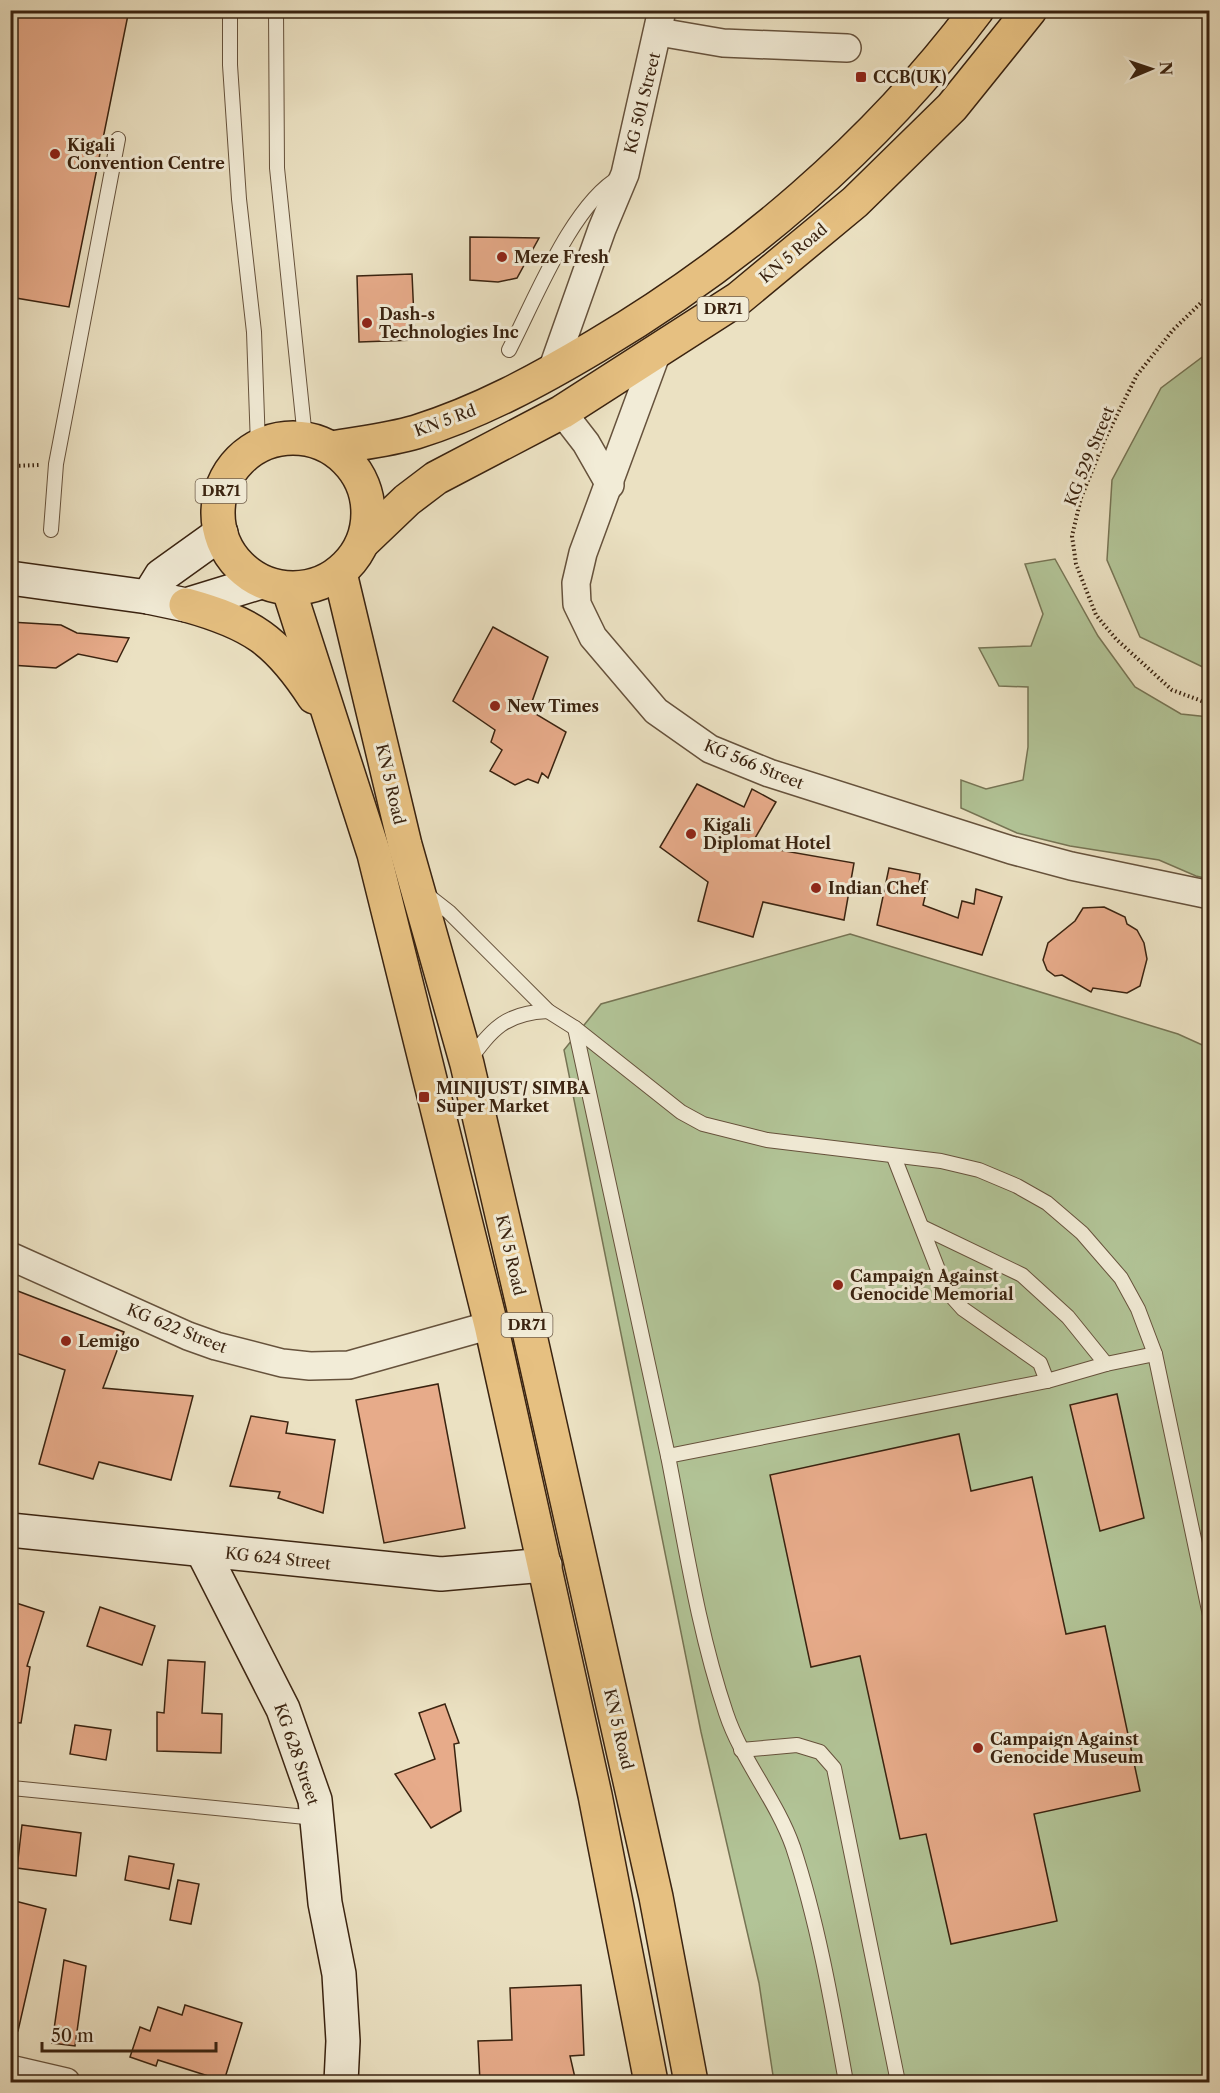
<svg xmlns="http://www.w3.org/2000/svg" width="1220" height="2093" viewBox="0 0 1220 2093" font-family="'Libre Caslon Text',serif">
	<style>
		.green { fill: #b2c497; stroke: #767454; stroke-width: 1.5 }
		.building { fill: #e7ab8a; stroke: #3a2310; stroke-width: 1.5 }
		.lines { fill: none; stroke-linecap: round; stroke-linejoin: round }
		.lane-casing { stroke: #66523c; stroke-width: 16 }
		.street-casing { stroke: #66523c; stroke-width: 30 }
		.secondary-casing { stroke: #3a2310; stroke-width: 36 }
		.primary-casing { stroke: #3a2310; stroke-width: 36 }
		.path { stroke: #3a2310; stroke-width: 4; stroke-dasharray: 1.5 3; stroke-linecap: butt }
		.lane { stroke: #f2ecd7; stroke-width: 14 }
		.street { stroke: #f2ecd7; stroke-width: 27 }
		.secondary { stroke: #f2ecd7; stroke-width: 33 }
		.primary { stroke: #e6c081; stroke-width: 33 }
		.poi-dot { fill: #8f2418; stroke: #f2ecd7; stroke-width: 2 }
		.labels { text-anchor: middle; stroke-width: 6; stroke-linejoin: round; paint-order: stroke }
		.shield { fill: #f2ecd7; stroke: #715f4c; stroke-width: 1.5 }
		.shield-label { font-size: 15px; font-weight: bold; fill: #3a2310 }
		.poi-label { font-size: 16px; font-weight: bold; fill: #3a2310; stroke: #f2ecd7; text-anchor: start }
		.street-label { font-size: 16px; fill: #3a2310; stroke: #f2ecd7 }
	</style>
	<rect width="100%" height="100%" fill="#ebe1c2"/>
	<filter id="stains"><feTurbulence type="fractalNoise" baseFrequency=".00333" numOctaves="4"/><feColorMatrix values="0 0 0 0 .2 0 0 0 0 .09 0 0 0 0 .02 0 0 0 .5 -.17"/></filter>
	<radialGradient id="worn" r=".72"><stop offset=".6" stop-color="#630" stop-opacity="0"/><stop offset="1" stop-color="#630" stop-opacity=".3"/></radialGradient>
	<g class="green">
		<path d="M1209 352V670L1140 637 1107 560 1112 480 1161 388Z"/>
		<path d="M1055 559 1098 636 1135 687 1181 714 1209 717V879L1196 876 1159 860 1070 846 1017 833 961 808V780L986 789 1023 780 1028 747V687L999 686 979 648 1031 646 1043 614 1025 564Z"/>
		<path d="M850 934 1178 1034 1209 1048V2082H774L759 1983 701 1732 564 1050 601 1004Z"/>
	</g>
	<g class="building">
		<path d="M10 10H129L69 307 10 297Z"/>
		<path d="M470 237 539 238 517 278 498 282 470 280Z"/>
		<path d="M412 274 415 340 359 342 357 276Z"/>
		<path d="M10 622 61 625 77 633 129 638 117 662 78 654 56 668 10 665Z"/>
		<path d="M493 627 548 657 529 710 566 732 548 778 542 773 538 783 528 779 515 785 490 771 502 750 491 742 495 730 453 701Z"/>
		<path d="M697 784 744 807 752 789 776 802 751 845 854 863 844 920 763 902 753 937 698 921 708 882 660 847Z"/>
		<path d="M889 868 920 874 919 883 928 884 923 905 958 918 962 901 974 904 976 889 1002 897 982 955 877 925Z"/>
		<path d="M1104 907 1125 917 1127 924 1137 930 1144 943 1147 959 1140 986 1127 993 1093 988 1091 992 1062 975 1055 976 1047 970 1043 960 1048 943 1075 921 1083 908Z"/>
		<path d="M10 1288 124 1332 103 1388 193 1396 171 1480 99 1462 93 1479 39 1464 65 1370 10 1351Z"/>
		<path d="M438 1384 465 1528 384 1543 356 1400Z"/>
		<path d="M1117 1394 1144 1518 1100 1531 1070 1405Z"/>
		<path d="M251 1416 288 1422 286 1433 335 1440 323 1513 278 1498 280 1492 230 1486Z"/>
		<path d="M959 1434 971 1491 1032 1477 1066 1634 1105 1626 1140 1791 1034 1814 1057 1921 951 1944 926 1834 900 1839 860 1656 811 1667 770 1475Z"/>
		<path d="M10 1601 44 1612 27 1666 30 1667 21 1723 10 1722Z"/>
		<path d="M100 1607 155 1626 142 1665 87 1646Z"/>
		<path d="M168 1660 205 1662 202 1713 222 1714 221 1753 157 1751V1712L164 1713Z"/>
		<path d="M445 1704 459 1743 454 1744 461 1811 431 1828 395 1774 435 1759 419 1713Z"/>
		<path d="M75 1725 111 1730 106 1760 70 1754Z"/>
		<path d="M22 1825 81 1833 76 1876 17 1868Z"/>
		<path d="M129 1856 174 1864 169 1889 125 1880Z"/>
		<path d="M178 1880 199 1884 191 1924 170 1920Z"/>
		<path d="M15 1901 46 1909 18 2031 10 2030V1922Z"/>
		<path d="M64 1960 86 1966 75 2046 52 2043Z"/>
		<path d="M581 1985 584 2055 570 2056 576 2082H480L478 2041 512 2040 510 1988Z"/>
		<path d="M185 2005 242 2023 224 2081 158 2060 156 2066 130 2057 140 2027 150 2031 158 2007 182 2015Z"/>
	</g>
	<g class="lines">
		<g class="lane-casing">
			<g id="lane">
				<path d="M230 10V65L239 199 254 332 258 446"/>
				<path d="M276 10 277 168 305 438"/>
				<path d="M509 350C535 300 572 204 620 177"/>
				<path d="M51 530 56 464 118 139"/>
				<path d="M426 894 449 912 548 1011 575 1028 681 1112 703 1124 767 1140 941 1161 979 1170 1017 1186 1047 1203 1082 1233 1121 1278 1138 1309 1155 1354 1210 1615"/>
				<path d="M575 1028 668 1456 1047 1381 1106 1364 1155 1354"/>
				<path d="M468 1062C492 1029 505 1013 548 1011"/>
				<path d="M894 1157 946 1290 963 1309 1040 1363 1047 1381"/>
				<path d="M922 1227 1022 1275 1068 1317 1106 1364"/>
				<path d="M668 1456C685 1542 698 1630 726 1713 742 1761 776 1799 793 1847 818 1923 832 2004 846 2082"/>
				<path d="M741 1750 797 1745 820 1752 834 1768 898 2082"/>
				<path d="M12 1788 316 1818"/>
			</g>
		</g>
		<g class="street-casing">
			<g id="street">
				<path d="M659 32 723 43 847 48"/>
				<path d="M657 352 583 553 576 583 577 604 593 637 656 711 710 749 769 773 1011 850 1071 866 1210 895"/>
				<path d="M551 373 602 229 625 174 662 10"/>
				<path d="M562 412 586 443 610 485"/>
				<path d="M10 1256 188 1336 216 1346 282 1363 310 1366 349 1365 491 1325"/>
				<path d="M10 2069 66 2082"/>
			</g>
		</g>
		<g class="secondary-casing">
			<g id="secondary">
				<path d="M10 578 148 597 186 605 261 582"/>
				<path d="M148 597 161 576 221 533"/>
				<path d="M10 1530 441 1574 545 1565"/>
				<path d="M202 1550 283 1709 315 1800 325 1903 339 1974 343 2041 341 2082"/>
			</g>
		</g>
		<g class="primary-casing">
			<g id="primary">
				<circle cx="293" cy="513" r="75"/>
				<path d="M332 448C360 443 389 440 416 432 480 412 539 380 596 346 741 260 875 146 977 10"/>
				<path d="M363 542 407 500 436 478 562 412 738 299 855 202 952 107 1030 10"/>
				<path d="M340 573 405 845 467 1064 529 1331 656 1897 691 2082"/>
				<path d="M289 590 374 854 491 1325 595 1795 651 2082"/>
				<path d="M186 605C251 623 277 640 314 697"/>
			</g>
		</g>
		<g class="path">
			<path d="M1210 294 1173 330 1137 375 1105 439 1081 498 1072 536 1076 564 1096 615 1116 639 1172 690 1210 704"/>
			<path d="M10 466 40 465"/>
		</g>
		<use href="#lane" class="lane"/>
		<use href="#street" class="street"/>
		<use href="#secondary" class="secondary"/>
		<use href="#primary" class="primary"/>
	</g>
	<g class="poi-dot">
		<rect x="855" y="71" width="12" height="12" rx="3"/>
		<circle cx="55" cy="154" r="6"/>
		<circle cx="502" cy="257" r="6"/>
		<circle cx="367" cy="323" r="6"/>
		<circle cx="495" cy="706" r="6"/>
		<circle cx="691" cy="834" r="6"/>
		<circle cx="816" cy="888" r="6"/>
		<rect x="418" y="1091" width="12" height="12" rx="3"/>
		<circle cx="838" cy="1285" r="6"/>
		<circle cx="66" cy="1341" r="6"/>
		<circle cx="978" cy="1748" r="6"/>
	</g>
	<g class="labels">
		<g class="shield">
			<rect x="697.5" y="297" width="51" height="24" rx="4.5"/>
			<rect x="195.5" y="479" width="51" height="24" rx="4.5"/>
			<rect x="501.5" y="1313" width="51" height="24" rx="4.5"/>
		</g>
		<g class="shield-label">
			<text x="723" y="314">DR71</text>
			<text x="221" y="496">DR71</text>
			<text x="527" y="1330">DR71</text>
		</g>
		<g class="poi-label">
			<text x="873" y="83">CCB(UK)</text>
			<text x="67" y="151">Kigali<tspan x="67" dy="18">Convention Centre</tspan></text>
			<text x="514" y="263">Meze Fresh</text>
			<text x="379" y="320">Dash-s<tspan x="379" dy="18">Technologies Inc</tspan></text>
			<text x="507" y="712">New Times</text>
			<text x="703" y="831">Kigali<tspan x="703" dy="18">Diplomat Hotel</tspan></text>
			<text x="828" y="894">Indian Chef</text>
			<text x="436" y="1094">MINIJUST/ SIMBA<tspan x="436" dy="18">Super Market</tspan></text>
			<text x="850" y="1282">Campaign Against<tspan x="850" dy="18">Genocide Memorial</tspan></text>
			<text x="78" y="1347">Lemigo</text>
			<text x="990" y="1745">Campaign Against<tspan x="990" dy="18">Genocide Museum</tspan></text>
		</g>
		<g class="street-label">
			<text transform="translate(642 103) rotate(-76)" y="6">KG 501 Street</text>
			<text transform="translate(793 253) rotate(-40)" y="6">KN 5 Road</text>
			<text transform="translate(445 420) rotate(-20)" y="6">KN 5 Rd</text>
			<text transform="translate(1089 456) rotate(-68)" y="6">KG 529 Street</text>
			<text transform="translate(754 764) rotate(22)" y="6">KG 566 Street</text>
			<text transform="translate(391 784) rotate(77)" y="6">KN 5 Road</text>
			<text transform="translate(511 1255) rotate(77)" y="6">KN 5 Road</text>
			<text transform="translate(177 1328) rotate(22)" y="6">KG 622 Street</text>
			<text transform="translate(278 1558) rotate(6)" y="6">KG 624 Street</text>
			<text transform="translate(619 1729) rotate(77)" y="6">KN 5 Road</text>
			<text transform="translate(297 1754) rotate(71)" y="6">KG 628 Street</text>
		</g>
	</g>
	<rect width="1220" height="2093" fill="none" stroke="#ebe1c2" stroke-width="36"/>
	<rect x="12" y="12" width="1196" height="2069" fill="none" stroke="#3a2310" stroke-width="3"/>
	<rect x="18" y="18" width="1184" height="2057" fill="none" stroke="#3a2310" stroke-width="1.5"/>
	<g transform="translate(1151 69) rotate(88)" stroke="#f2ecd7" stroke-width="4.5" paint-order="stroke">
	<path d="M0-4.5L10 22L0 15L-10 22Z" fill="#3a2310"/>
	<text y="-9" font-size="16" font-weight="bold" text-anchor="middle" fill="#3a2310">N</text>
	</g>
	<path d="M42 2042v9h174v-9" fill="none" stroke="#3a2310" stroke-width="3"/>
	<text x="51" y="2042" font-size="18" fill="#3a2310" stroke="#f2ecd7" stroke-width="4.5" paint-order="stroke">50 m</text>
	<rect width="100%" height="100%" filter="url(#stains)"/>
	<rect width="100%" height="100%" fill="url(#worn)"/>
</svg>
